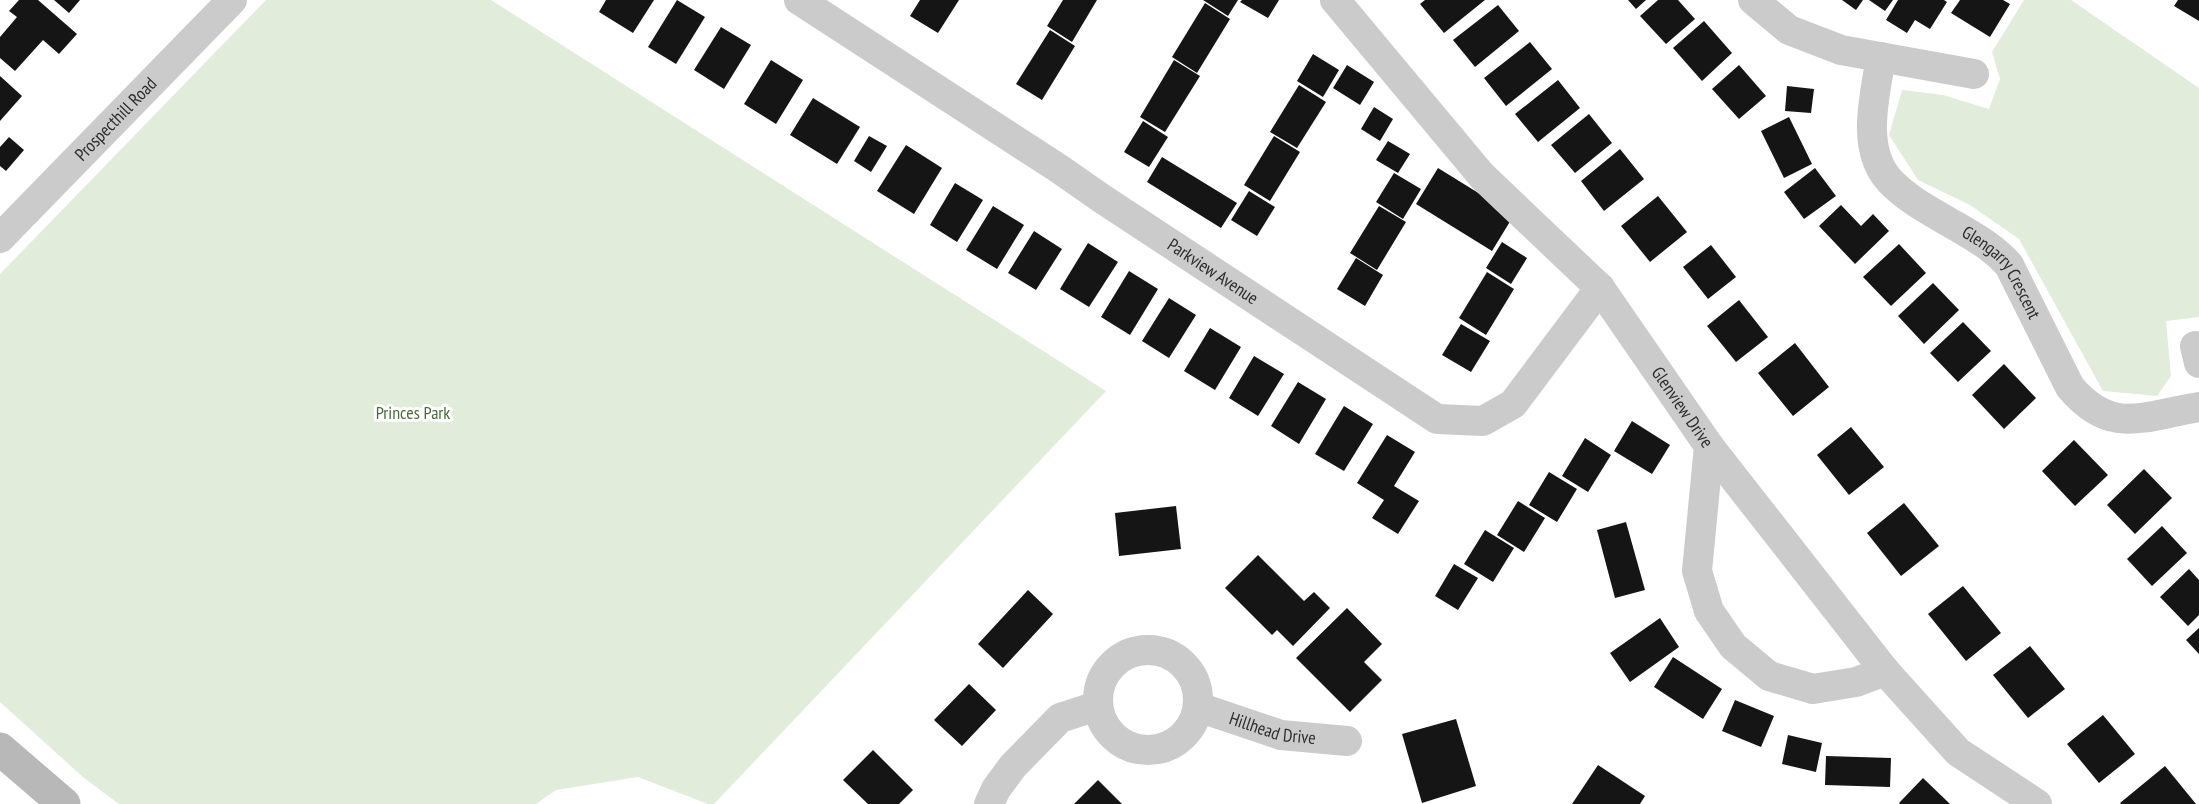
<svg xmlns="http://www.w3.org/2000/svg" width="2199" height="804" viewBox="0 0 2199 804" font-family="'PT Sans Narrow',sans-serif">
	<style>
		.green { fill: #e1ecdb }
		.building { fill: #151515 }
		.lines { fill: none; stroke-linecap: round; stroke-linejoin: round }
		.minor { stroke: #cbcbcb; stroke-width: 30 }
		.secondary { stroke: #b8b8b8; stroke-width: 33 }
		.labels { text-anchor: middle; stroke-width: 6; stroke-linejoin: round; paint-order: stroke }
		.street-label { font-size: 18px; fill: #2e2e2e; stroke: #fff }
		.park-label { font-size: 18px; fill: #496b3a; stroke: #fff }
	</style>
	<rect width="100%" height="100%" fill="#fff"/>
	<g class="green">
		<path d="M266 0H491L1106 391 714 804H708L638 777 556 790 536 804H119L84 778 0 702V274Z"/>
		<path d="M2024 0H2071L2199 88V317L2166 321 2171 376 2157 396 2103 391 2019 239 1970 205 1918 180 1889 135 1902 90 1943 95 1989 109 2000 79 1992 52Z"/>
	</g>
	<g class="building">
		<path d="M19 0H38L77 34 59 54 43 40 15 71 0 58V37L17 17 9 11Z"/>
		<path d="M54 0H80L69 13Z"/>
		<path d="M606 0H654L633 33 599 12Z"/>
		<path d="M677 0 705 17 676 64 648 47Z"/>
		<path d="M920 0H959L938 33 910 16Z"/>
		<path d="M1063 0H1097L1072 42 1047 26Z"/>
		<path d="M1203 0H1238L1228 16Z"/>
		<path d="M1242 0H1279L1268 18 1240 2Z"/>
		<path d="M1425 0H1485L1444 33 1420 4Z"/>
		<path d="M1628 0H1646L1636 9Z"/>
		<path d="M1658 0H1678L1695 19 1666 44 1640 16Z"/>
		<path d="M1842 0H1863L1856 10Z"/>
		<path d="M1869 0H1893L1885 11Z"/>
		<path d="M1898 0H1944L1947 2 1930 29 1915 20 1907 33 1886 20Z"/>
		<path d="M1960 0H2003L2010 4 1990 37 1951 13Z"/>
		<path d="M2178 0H2199V21L2174 6Z"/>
		<path d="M1205 3 1230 19 1197 73 1172 57Z"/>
		<path d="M1498 5 1519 31 1475 67 1453 40Z"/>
		<path d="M1704 21 1732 53 1702 81 1673 48Z"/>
		<path d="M721 27 751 45 724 89 694 70Z"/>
		<path d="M1050 30 1075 46 1042 100 1016 84Z"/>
		<path d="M1530 42 1552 69 1506 106 1484 78Z"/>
		<path d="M1313 54 1339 70 1323 97 1297 81Z"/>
		<path d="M771 60 803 80 776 124 744 104Z"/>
		<path d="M1174 60 1200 76 1165 132 1140 117Z"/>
		<path d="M1347 65 1374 82 1360 105 1333 88Z"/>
		<path d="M1739 65 1766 96 1739 119 1712 89Z"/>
		<path d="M0 76 22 96 0 121Z"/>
		<path d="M1558 80 1580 108 1538 142 1515 114Z"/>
		<path d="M1299 85 1326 102 1297 148 1270 132Z"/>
		<path d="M1787 86 1814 89 1811 113 1785 111Z"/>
		<path d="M813 98 860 127 837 164 790 135Z"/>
		<path d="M1374 107 1393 119 1380 141 1361 129Z"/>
		<path d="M1589 114 1612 143 1575 173 1551 145Z"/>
		<path d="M1789 117 1812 164 1784 178 1761 131Z"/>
		<path d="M1143 121 1168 137 1149 167 1124 152Z"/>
		<path d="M869 136 887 146 871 172 854 161Z"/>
		<path d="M1274 136 1300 152 1270 201 1244 185Z"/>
		<path d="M9 137 24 150 6 171 0 166V147Z"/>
		<path d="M1388 141 1410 154 1398 173 1376 160Z"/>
		<path d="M906 145 942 168 914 214 877 191Z"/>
		<path d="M1620 149 1644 179 1604 211 1581 181Z"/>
		<path d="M1162 157 1237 203 1221 228 1147 182Z"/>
		<path d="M1438 168 1514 215 1492 251 1416 204Z"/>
		<path d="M1815 168 1836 196 1804 219 1784 192Z"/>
		<path d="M1394 173 1421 189 1403 219 1376 202Z"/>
		<path d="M955 183 983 200 957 242 930 225Z"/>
		<path d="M1249 191 1275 207 1257 236 1231 220Z"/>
		<path d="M1658 196 1687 232 1650 262 1621 226Z"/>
		<path d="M1841 205 1861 226 1873 214 1889 231 1855 264 1819 226Z"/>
		<path d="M993 206 1024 225 997 269 966 250Z"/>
		<path d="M1379 206 1406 222 1377 270 1350 253Z"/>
		<path d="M1034 231 1062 249 1036 290 1008 273Z"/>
		<path d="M1502 242 1527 258 1511 284 1486 268Z"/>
		<path d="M1088 243 1118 262 1089 307 1060 289Z"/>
		<path d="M1899 244 1926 273 1891 306 1863 277Z"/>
		<path d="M1711 245 1736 277 1708 299 1683 267Z"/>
		<path d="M1356 258 1383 275 1365 306 1337 289Z"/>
		<path d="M1129 271 1158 289 1130 335 1101 317Z"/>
		<path d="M1487 272 1514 289 1486 335 1459 318Z"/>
		<path d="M1933 283 1959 310 1924 344 1898 316Z"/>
		<path d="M1169 298 1196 315 1169 358 1142 341Z"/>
		<path d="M1739 300 1768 337 1736 362 1707 326Z"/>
		<path d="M1963 322 1991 351 1958 382 1930 353Z"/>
		<path d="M1461 324 1490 341 1471 372 1442 355Z"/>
		<path d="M1210 328 1241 347 1215 390 1184 371Z"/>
		<path d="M1795 343 1829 387 1793 416 1758 373Z"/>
		<path d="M1254 356 1284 374 1258 416 1229 398Z"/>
		<path d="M2004 364 2036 398 2004 429 1972 395Z"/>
		<path d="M1298 382 1326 399 1299 444 1271 426Z"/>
		<path d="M1344 406 1373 424 1344 471 1315 454Z"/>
		<path d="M1632 421 1670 445 1652 474 1614 451Z"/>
		<path d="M1851 427 1884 467 1849 495 1817 455Z"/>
		<path d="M1387 435 1415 452 1394 486 1419 501 1398 534 1372 518 1384 500 1357 483Z"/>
		<path d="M1585 438 1611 455 1588 492 1562 476Z"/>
		<path d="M2074 440 2108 475 2075 506 2042 471Z"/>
		<path d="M2144 469 2172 498 2135 534 2107 505Z"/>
		<path d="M1549 472 1577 489 1557 522 1529 505Z"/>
		<path d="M1518 501 1545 518 1524 552 1497 535Z"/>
		<path d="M1904 503 1939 546 1901 576 1867 533Z"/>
		<path d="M1176 506 1181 549 1119 556 1115 513Z"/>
		<path d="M1626 522 1645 590 1615 598 1597 530Z"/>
		<path d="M2162 526 2187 553 2152 586 2127 559Z"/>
		<path d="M1485 530 1514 548 1493 582 1464 564Z"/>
		<path d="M1258 555 1304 601 1314 592 1330 608 1293 646 1277 630 1272 635 1225 588Z"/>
		<path d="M1454 564 1478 578 1458 610 1435 596Z"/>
		<path d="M2189 569 2199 580V615L2188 626 2160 597Z"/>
		<path d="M1963 586 2001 633 1966 661 1928 614Z"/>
		<path d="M1028 590 1053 614 1003 668 978 644Z"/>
		<path d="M1347 608 1382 644 1364 662 1382 680 1350 712 1296 658Z"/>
		<path d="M1660 618 1679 647 1630 682 1610 653Z"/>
		<path d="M2199 628V654L2186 640Z"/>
		<path d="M2030 646 2065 689 2028 718 1993 675Z"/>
		<path d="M1673 657 1722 689 1703 719 1654 687Z"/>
		<path d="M969 684 996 710 962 746 934 720Z"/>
		<path d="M1735 700 1774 716 1761 747 1722 731Z"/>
		<path d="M2103 715 2135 754 2099 783 2067 744Z"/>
		<path d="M1456 719 1476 786 1422 803 1402 734Z"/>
		<path d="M1788 735 1822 743 1816 772 1782 764Z"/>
		<path d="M873 750 913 790 899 804H868L843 780Z"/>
		<path d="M1826 756 1891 758 1890 787 1825 785Z"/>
		<path d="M1598 765 1645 796 1640 804H1572Z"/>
		<path d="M2165 766 2196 804H2121L2120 803Z"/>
		<path d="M1923 778 1950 804H1900L1899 803Z"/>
		<path d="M1098 780 1122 804H1074Z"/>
	</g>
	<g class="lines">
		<g class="minor">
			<path id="s1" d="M799 0 1058 168 1101 198 1437 419 1483 421 1513 404 1600 288"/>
			<path id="s2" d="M1335 0 1482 176 1600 288 1709 446 1885 671 1958 752 2037 804"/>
			<path d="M1753 0 1789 30 1841 50 1974 74"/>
			<path id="s3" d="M1881 57C1875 95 1860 149 1890 181 1908 200 1932 212 1954 225 1976 238 1993 247 2009 265L2070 387C2111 436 2144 416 2199 407"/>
			<path id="s4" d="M0 238 232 0"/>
			<path d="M2195 346 2199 363"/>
			<path d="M1709 446 1697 571 1709 611 1733 646 1769 676 1813 689 1856 682 1885 671"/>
			<circle cx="1148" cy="700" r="50"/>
			<path id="s5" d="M1198 707 1281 735 1347 741"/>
			<path d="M989 804 996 789 1013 766 1060 718 1097 706"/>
		</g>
		<path class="secondary" d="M0 749 64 804"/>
	</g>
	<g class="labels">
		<g class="street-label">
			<text dy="6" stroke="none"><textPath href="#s4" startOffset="166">Prospecthill Road</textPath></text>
			<text dy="6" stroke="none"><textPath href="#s1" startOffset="495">Parkview Avenue</textPath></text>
			<text dy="6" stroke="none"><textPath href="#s3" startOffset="276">Glengarry Crescent</textPath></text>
			<text dy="6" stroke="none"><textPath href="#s2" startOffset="537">Glenview Drive</textPath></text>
			<text dy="6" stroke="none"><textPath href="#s5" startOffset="78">Hillhead Drive</textPath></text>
		</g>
		<g class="park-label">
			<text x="413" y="419">Princes Park</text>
		</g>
	</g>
</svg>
